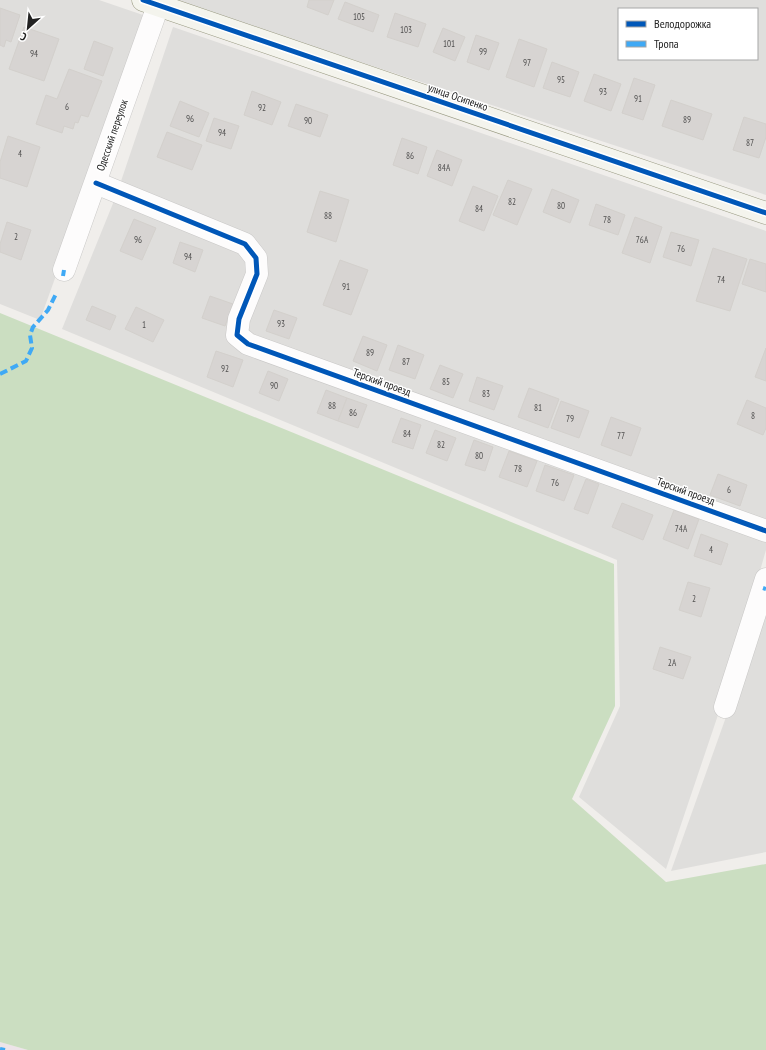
<svg xmlns="http://www.w3.org/2000/svg" width="766" height="1050" viewBox="0 0 766 1050" font-family="'PT Sans Narrow',sans-serif">
	<style>
		.residential { fill: #dfdedc; fill-rule: evenodd }
		.industrial { fill: #ede4e9 }
		.forest { fill: #cbdec1 }
		.building { fill: #d7d4d2; stroke: #d3d0cc }
		.lines { fill: none; stroke-linecap: round; stroke-linejoin: round }
		.street-casing { stroke: #c9c8c7; stroke-width: 23 }
		.secondary-casing { stroke: #999a82; stroke-width: 23 }
		.street { stroke: #fdfcfc; stroke-width: 22 }
		.secondary { stroke: #f4f4ed; stroke-width: 22 }
		.quiet { stroke: #3fa9f5; stroke-width: 4; stroke-dasharray: 8 4; stroke-linecap: butt }
		.cycleway-casing { stroke: #fff; stroke-width: 8 }
		.cycleway { stroke: #0057b8; stroke-width: 5 }
		.labels { text-anchor: middle; stroke-width: 3; stroke-linejoin: round; paint-order: stroke }
		.number-label { font-size: 9px; fill: #4f4e4e }
		.street-label { font-size: 11px; fill: #222; stroke: #fff }
	</style>
	<rect width="100%" height="100%" fill="#f0eeeb"/>
	<g class="residential">
		<path d="M0 0H99L143 15 91 178 40 320 0 304Z"/>
		<path d="M178 0H766V195L177 2ZM619 9H757V59H619Z"/>
		<path d="M173 27 766 231V550L718 715 666 869 579 797 620 706 617 560 62 329 116 196Z"/>
		<path d="M766 605V852L671 871Z"/>
	</g>
	<path class="industrial" d="M0 1042 28 1050H0Z"/>
	<path class="forest" d="M0 313 614 564 615 706 572 799 666 882 766 864V1050H28L0 1042Z"/>
	<g class="building">
		<path d="M309 0H334L328 15 307 7Z"/>
		<path d="M345 2 379 15 373 32 338 19Z"/>
		<path d="M0 8 20 15 11 42 6 40 4 47 0 45Z"/>
		<path d="M395 13 426 24 418 47 387 37Z"/>
		<path d="M24 27 59 39 44 81 9 69Z"/>
		<path d="M443 28 465 37 455 61 433 52Z"/>
		<path d="M476 35 499 43 489 70 467 62Z"/>
		<path d="M519 39 547 49 534 87 506 77Z"/>
		<path d="M94 41 113 48 103 76 84 69Z"/>
		<path d="M552 62 579 72 570 97 543 88Z"/>
		<path d="M69 69 102 81 88 117 81 115 78 123 75 122 73 129 64 126 62 133 36 124 46 95 57 99Z"/>
		<path d="M594 74 621 84 611 111 584 101Z"/>
		<path d="M634 78 655 85 643 120 622 113Z"/>
		<path d="M252 91 281 102 272 125 244 115Z"/>
		<path d="M671 100 712 114 703 140 662 126Z"/>
		<path d="M180 101 209 113 199 137 170 126Z"/>
		<path d="M296 104 328 115 320 137 288 126Z"/>
		<path d="M744 117 766 124V137L759 158 733 150Z"/>
		<path d="M214 118 239 126 231 149 206 141Z"/>
		<path d="M167 132 202 145 192 170 157 157Z"/>
		<path d="M8 136 40 147 27 187 0 178V162Z"/>
		<path d="M402 138 427 147 418 174 393 165Z"/>
		<path d="M437 150 462 160 452 186 427 176Z"/>
		<path d="M508 180 532 189 517 225 493 215Z"/>
		<path d="M473 186 498 196 484 231 459 221Z"/>
		<path d="M552 189 579 200 570 223 543 212Z"/>
		<path d="M320 191 349 200 336 242 307 232Z"/>
		<path d="M596 204 625 215 618 235 589 225Z"/>
		<path d="M635 217 662 227 650 263 622 253Z"/>
		<path d="M134 219 156 228 142 260 120 251Z"/>
		<path d="M7 222 31 230 21 260 0 252V244Z"/>
		<path d="M671 232 699 240 691 266 663 257Z"/>
		<path d="M180 242 203 250 195 272 173 263Z"/>
		<path d="M713 248 747 259 730 311 696 301Z"/>
		<path d="M750 259 766 264V292L742 284Z"/>
		<path d="M340 260 368 270 351 315 323 305Z"/>
		<path d="M210 296 233 304 225 326 202 318Z"/>
		<path d="M92 306 116 316 110 330 86 320Z"/>
		<path d="M136 307 164 320 153 342 125 329Z"/>
		<path d="M274 310 297 318 289 339 266 331Z"/>
		<path d="M363 336 387 345 377 371 353 361Z"/>
		<path d="M398 345 424 355 415 379 389 370Z"/>
		<path d="M766 348V381L755 377Z"/>
		<path d="M216 351 243 360 233 387 207 377Z"/>
		<path d="M440 365 463 374 453 398 430 389Z"/>
		<path d="M268 371 288 379 279 401 259 393Z"/>
		<path d="M477 377 503 386 494 410 469 401Z"/>
		<path d="M529 388 559 399 548 428 518 417Z"/>
		<path d="M326 390 347 398 338 421 317 413Z"/>
		<path d="M347 398 367 405 358 428 338 421Z"/>
		<path d="M747 400 766 408V428L763 435 737 424Z"/>
		<path d="M561 401 589 411 579 438 551 428Z"/>
		<path d="M611 417 641 428 631 456 601 445Z"/>
		<path d="M401 418 421 425 413 449 392 442Z"/>
		<path d="M435 430 456 438 447 461 426 453Z"/>
		<path d="M474 440 493 447 485 471 465 465Z"/>
		<path d="M509 451 537 461 527 487 499 477Z"/>
		<path d="M545 465 574 475 564 501 536 491Z"/>
		<path d="M718 474 747 485 740 506 710 495Z"/>
		<path d="M586 479 599 484 588 514 574 509Z"/>
		<path d="M622 503 653 515 643 540 612 527Z"/>
		<path d="M674 510 699 519 688 549 663 539Z"/>
		<path d="M701 534 728 544 721 565 694 556Z"/>
		<path d="M688 582 710 588 701 617 679 610Z"/>
		<path d="M660 647 691 657 683 679 653 669Z"/>
	</g>
	<g class="lines">
		<g class="street-casing">
			<g id="street">
				<path d="M96 183 245 244 256 258 257 274 239 319 237 335 248 344 766 531"/>
				<path d="M64 270 160 0"/>
				<path d="M725 707 766 579"/>
			</g>
		</g>
		<g class="secondary-casing">
			<path id="secondary" d="M143 0 766 213"/>
		</g>
		<use href="#street" class="street"/>
		<use href="#secondary" class="secondary"/>
		<g class="quiet">
			<path d="M63 276 64 270"/>
			<path d="M0 374 26 361 32 348 30 335 33 327 48 310 57 292"/>
			<path d="M763 588 766 589"/>
			<path d="M0 1049 5 1050"/>
		</g>
		<g class="cycleway-casing">
			<g id="cycleway">
				<path d="M143 0 766 213"/>
				<path d="M96 183 245 244 256 258 257 274 239 319 237 335 248 344 766 531"/>
			</g>
		</g>
		<use href="#cycleway" class="cycleway"/>
	</g>
	<g class="labels">
		<g class="number-label">
			<text x="359" y="20">105</text>
			<text x="406" y="33">103</text>
			<text x="449" y="47">101</text>
			<text x="483" y="55">99</text>
			<text x="34" y="57">94</text>
			<text x="527" y="66">97</text>
			<text x="561" y="83">95</text>
			<text x="603" y="95">93</text>
			<text x="638" y="102">91</text>
			<text x="67" y="110">6</text>
			<text x="262" y="111">92</text>
			<text x="190" y="122">96</text>
			<text x="687" y="123">89</text>
			<text x="308" y="124">90</text>
			<text x="222" y="136">94</text>
			<text x="750" y="146">87</text>
			<text x="20" y="157">4</text>
			<text x="410" y="159">86</text>
			<text x="444" y="171">84А</text>
			<text x="512" y="205">82</text>
			<text x="561" y="209">80</text>
			<text x="479" y="212">84</text>
			<text x="328" y="219">88</text>
			<text x="607" y="223">78</text>
			<text x="16" y="240">2</text>
			<text x="138" y="243">96</text>
			<text x="642" y="243">76А</text>
			<text x="681" y="252">76</text>
			<text x="188" y="260">94</text>
			<text x="721" y="283">74</text>
			<text x="346" y="290">91</text>
			<text x="281" y="327">93</text>
			<text x="144" y="328">1</text>
			<text x="370" y="356">89</text>
			<text x="406" y="365">87</text>
			<text x="225" y="372">92</text>
			<text x="446" y="385">85</text>
			<text x="274" y="389">90</text>
			<text x="486" y="397">83</text>
			<text x="332" y="409">88</text>
			<text x="538" y="411">81</text>
			<text x="353" y="416">86</text>
			<text x="753" y="419">8</text>
			<text x="570" y="422">79</text>
			<text x="407" y="437">84</text>
			<text x="621" y="439">77</text>
			<text x="441" y="448">82</text>
			<text x="479" y="459">80</text>
			<text x="518" y="472">78</text>
			<text x="555" y="486">76</text>
			<text x="729" y="493">6</text>
			<text x="681" y="532">74А</text>
			<text x="711" y="553">4</text>
			<text x="694" y="602">2</text>
			<text x="672" y="666">2А</text>
		</g>
		<g class="street-label">
			<text transform="translate(458 97) rotate(19)" y="4">улица Осипенко</text>
			<text transform="translate(112 135) rotate(-71)" y="4">Одесский переулок</text>
			<text transform="translate(382 382) rotate(20)" y="4">Терский проезд</text>
			<text transform="translate(686 491) rotate(20)" y="4">Терский проезд</text>
		</g>
	</g>
	<rect x="618" y="8" width="140" height="52" fill="#ffffff" stroke="#a7a7a7"/>
	<rect x="626" y="21" width="20" height="6" fill="#0057b8" stroke="#a7a7a7"/>
	<text x="654" y="28" font-size="12" fill="#222222">Велодорожка</text>
	<rect x="626" y="41" width="20" height="6" fill="#3fa9f5" stroke="#a7a7a7"/>
	<text x="654" y="48" font-size="12" fill="#222222">Тропа</text>
	<g transform="translate(28 28) rotate(207)" stroke="#ffffff" stroke-width="3" paint-order="stroke">
	<path d="M0-3L7 15L0 10L-7 15Z" fill="#222222"/>
	<text y="-6" font-size="11" font-weight="bold" text-anchor="middle" fill="#222222">С</text>
	</g>
</svg>
